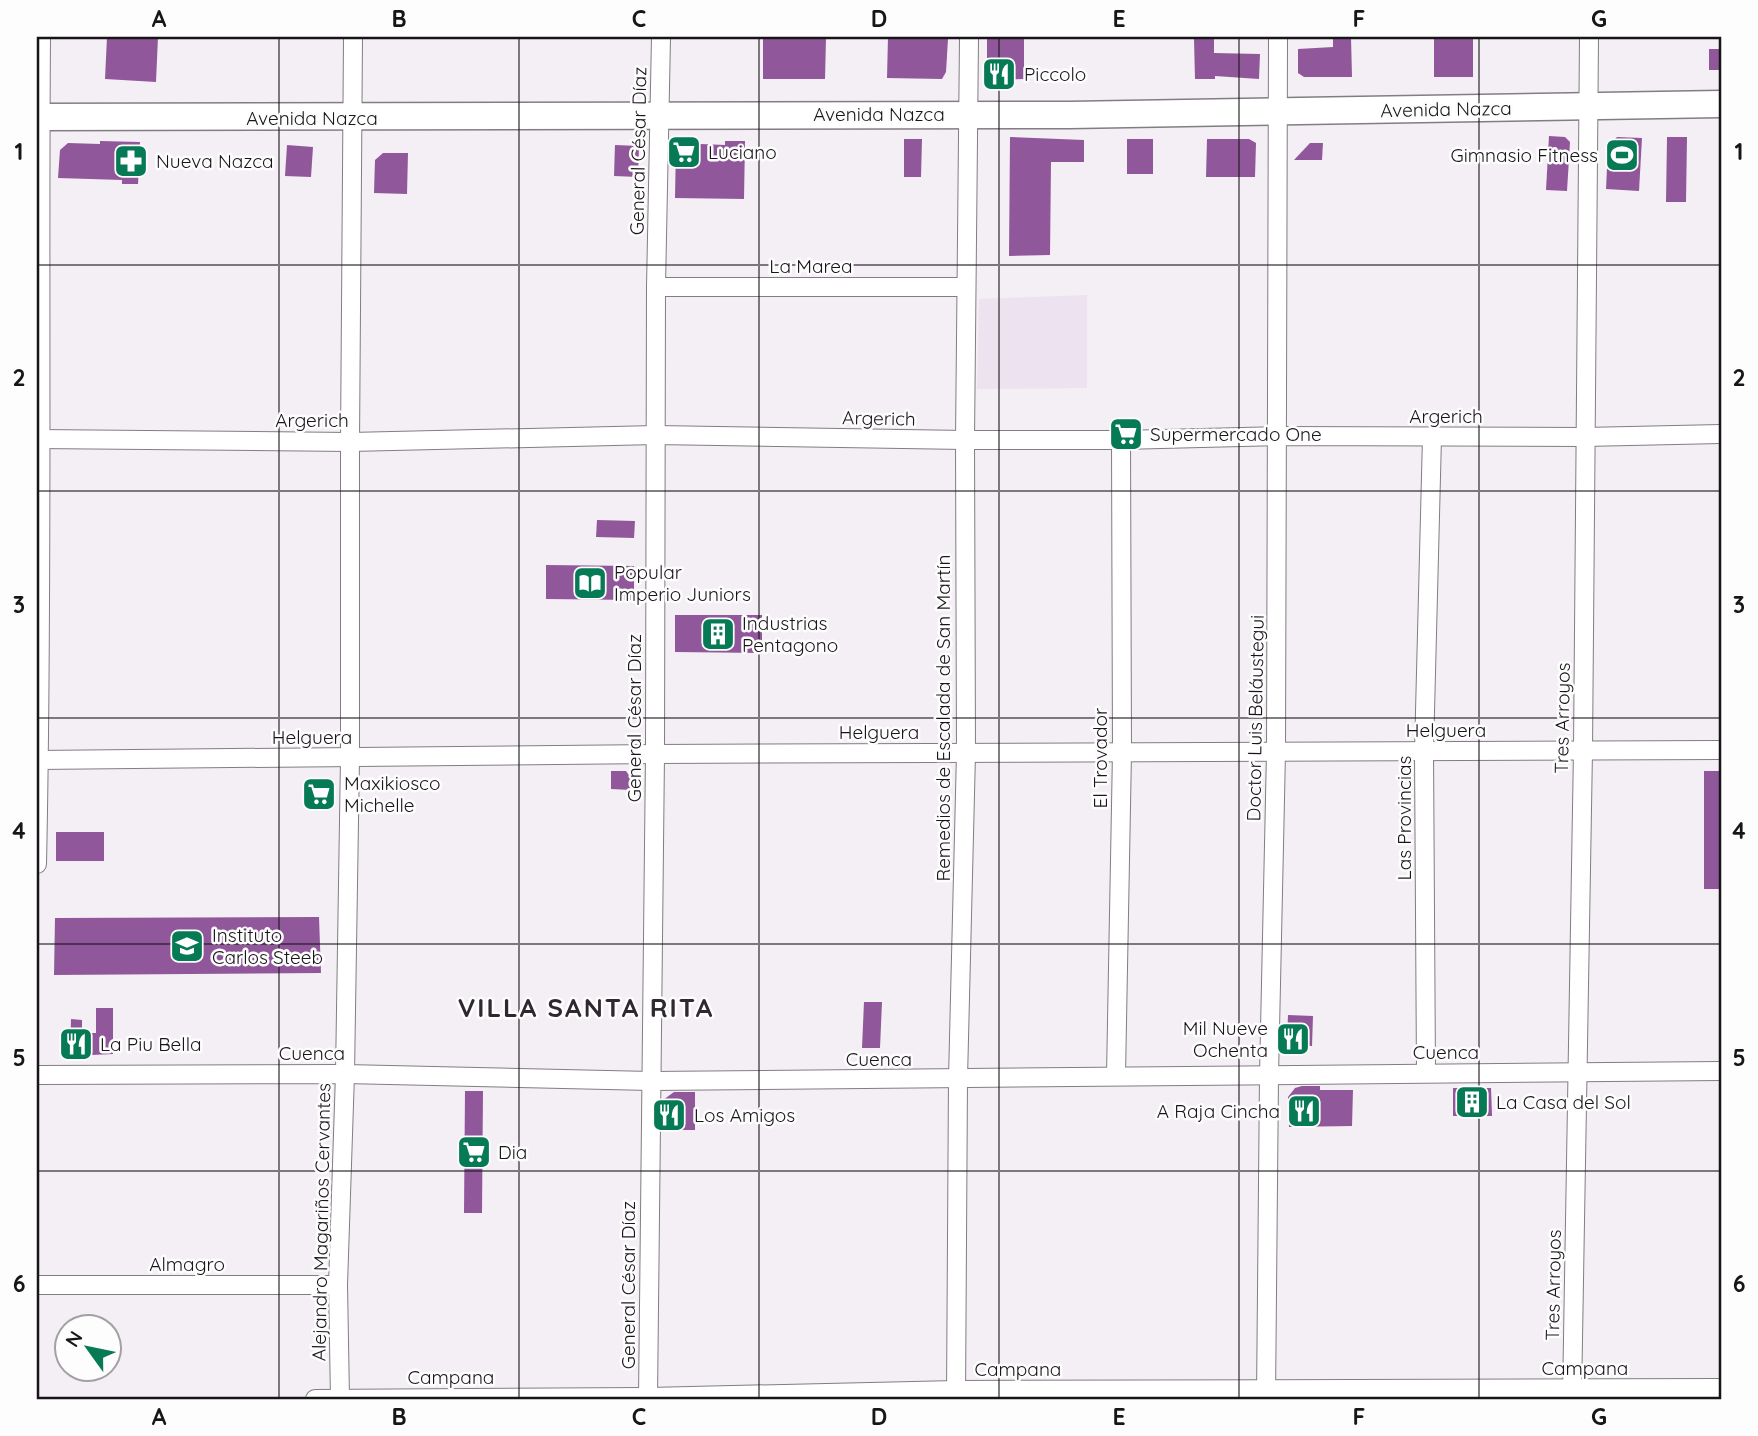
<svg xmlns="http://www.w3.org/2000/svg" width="1758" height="1436" viewBox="0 0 1758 1436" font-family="Quicksand,sans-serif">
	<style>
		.built { fill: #ede2ef }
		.building { fill: #90589a }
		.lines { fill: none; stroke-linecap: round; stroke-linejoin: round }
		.street-casing { stroke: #827d83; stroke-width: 20 }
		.secondary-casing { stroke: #827d83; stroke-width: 29 }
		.street { stroke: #fff; stroke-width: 18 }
		.secondary { stroke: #fff; stroke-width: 26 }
		.grid { fill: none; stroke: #181518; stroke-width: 2; stroke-opacity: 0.55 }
		.labels { text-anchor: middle; stroke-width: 5; stroke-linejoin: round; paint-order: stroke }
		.poi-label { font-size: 19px; fill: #181518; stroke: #fefdfe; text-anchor: start }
		.street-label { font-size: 19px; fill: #181518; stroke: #fefdfe }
		.district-label { font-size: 26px; font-weight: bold; letter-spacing: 2px; fill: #2e292e; stroke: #fefdfe }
		.neatline { fill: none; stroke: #181518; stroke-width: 2.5 }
		.grid-label { font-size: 23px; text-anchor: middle; font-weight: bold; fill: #181518 }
	</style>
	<rect width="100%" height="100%" fill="#f4eef5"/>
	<path class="built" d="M1087 295V388L977 389 979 299Z"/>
	<g class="building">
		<path d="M107 37H158L156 82 105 79Z"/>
		<path d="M763 37 826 38 825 79H763Z"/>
		<path d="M888 37 948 39 946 72 942 79 887 78Z"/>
		<path d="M987 37H1024V79L994 80 987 67Z"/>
		<path d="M1333 37H1351L1352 77H1304L1298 73V49L1333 47Z"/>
		<rect x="1434" y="37" width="39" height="40"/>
		<path d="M1194 39H1214V53L1260 54 1259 79 1215 76V79H1195Z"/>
		<rect x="1709" y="49" width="12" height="21"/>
		<path d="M1549 136 1565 137 1570 142 1567 191 1546 190Z"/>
		<path d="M1010 137 1084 140V162H1051L1050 255 1009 256Z"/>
		<path d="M1617 137 1642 138 1639 191 1606 189 1608 147Z"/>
		<path d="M1667 137H1687L1686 202H1666Z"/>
		<path d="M904 139H922L921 177H904Z"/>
		<rect x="1127" y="139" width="26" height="35"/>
		<path d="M1207 139H1249L1256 143 1255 177H1206Z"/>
		<path d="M100 141 140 142 138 184H122V180L58 178 60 150 68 143 100 144Z"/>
		<path d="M725 141H745L744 199 675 198 676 143 725 145Z"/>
		<path d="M1310 143H1323L1322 160H1294Z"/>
		<path d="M287 145 313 147 311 177 285 176Z"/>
		<path d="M615 145 639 146 638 177 614 176Z"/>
		<path d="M383 153H408L407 194 374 193 375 160Z"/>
		<path d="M597 520 635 521 634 538 596 537Z"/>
		<path d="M546 565 634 566V600L546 599Z"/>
		<path d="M675 615H762V653L675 652Z"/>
		<path d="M611 771H626L631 778V790L611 789Z"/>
		<rect x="1704" y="771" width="17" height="118"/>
		<rect x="56" y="832" width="48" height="29"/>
		<path d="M319 917 321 973 54 975 55 918Z"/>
		<path d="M864 1002H882L880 1048H862Z"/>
		<path d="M96 1008H113V1054L70 1056 71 1019 82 1020V1033H96Z"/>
		<path d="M1288 1015 1313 1016 1312 1046 1293 1045 1287 1040Z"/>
		<path d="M1302 1086H1320V1090H1353L1352 1126 1289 1127 1288 1097 1295 1088Z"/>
		<path d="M1453 1088H1491L1492 1116H1453Z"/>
		<path d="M465 1091H483L482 1213H464Z"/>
		<path d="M674 1092H695V1130H663V1100Z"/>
	</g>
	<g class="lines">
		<g class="street-casing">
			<g id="street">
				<path d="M656 287H965"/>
				<path d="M37 439 350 442 656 435 965 440H1121L1278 436 1584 437 1721 434"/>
				<path d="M37 760 655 754 1721 750"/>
				<path d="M37 864C43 588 39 312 41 37"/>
				<path d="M1426 1073 1424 751 1432 437"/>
				<path d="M37 1075 345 1074 651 1081 1721 1071"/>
				<path d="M1116 1076 1122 752 1121 440"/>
				<path d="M37 1285H338"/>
				<path d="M1572 1398 1583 750 1589 37"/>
				<path d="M315 1399 648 1397 956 1390 1721 1388"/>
				<path d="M340 1399 338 1285 345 1074 350 758V442L353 37"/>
				<path d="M648 1399 655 754 656 287 661 37"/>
				<path d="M956 1399 958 1079 966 753 965 440 969 37"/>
				<path d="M1266 1399 1269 1076 1276 752 1278 37"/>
			</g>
		</g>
		<g class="secondary-casing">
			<path id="secondary" d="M37 117 1070 115 1721 104"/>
		</g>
		<use href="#street" class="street"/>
		<use href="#secondary" class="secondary"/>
	</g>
	<path class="grid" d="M279 37V1399M519 37V1399M759 37V1399M999 37V1399M1239 37V1399M1479 37V1399M37 265H1721M37 491H1721M37 718H1721M37 944H1721M37 1171H1721"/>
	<defs>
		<g id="restaurant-square" transform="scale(1.75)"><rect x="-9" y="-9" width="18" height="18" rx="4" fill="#067955" stroke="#fefdfe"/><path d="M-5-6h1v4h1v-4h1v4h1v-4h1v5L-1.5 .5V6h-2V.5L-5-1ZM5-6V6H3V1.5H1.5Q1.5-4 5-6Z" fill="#fff"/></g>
		<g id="supermarket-square" transform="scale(1.75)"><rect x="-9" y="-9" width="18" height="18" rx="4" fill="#067955" stroke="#fefdfe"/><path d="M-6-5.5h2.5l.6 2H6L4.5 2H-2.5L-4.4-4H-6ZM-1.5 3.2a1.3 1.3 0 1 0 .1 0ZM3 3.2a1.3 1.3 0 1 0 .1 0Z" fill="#fff"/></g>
		<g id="stadium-square" transform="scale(1.75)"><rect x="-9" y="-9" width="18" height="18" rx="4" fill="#067955" stroke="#fefdfe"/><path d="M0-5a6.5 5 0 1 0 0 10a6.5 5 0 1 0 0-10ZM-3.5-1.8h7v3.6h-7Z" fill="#fff"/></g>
		<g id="pharmacy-square" transform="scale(1.75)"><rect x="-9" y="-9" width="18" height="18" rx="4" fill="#067955" stroke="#fefdfe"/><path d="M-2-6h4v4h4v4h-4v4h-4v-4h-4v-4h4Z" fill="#fff"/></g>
		<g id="library-square" transform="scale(1.75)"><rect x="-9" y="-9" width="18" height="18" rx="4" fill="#067955" stroke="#fefdfe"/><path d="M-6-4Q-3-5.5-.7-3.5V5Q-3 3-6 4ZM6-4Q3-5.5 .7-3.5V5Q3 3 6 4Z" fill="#fff"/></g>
		<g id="building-square" transform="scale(1.75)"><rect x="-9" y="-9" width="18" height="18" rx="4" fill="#067955" stroke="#fefdfe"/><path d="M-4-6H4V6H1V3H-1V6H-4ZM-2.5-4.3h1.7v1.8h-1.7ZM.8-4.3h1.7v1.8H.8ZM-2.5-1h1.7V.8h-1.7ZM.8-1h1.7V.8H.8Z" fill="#fff"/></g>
		<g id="school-square" transform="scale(1.75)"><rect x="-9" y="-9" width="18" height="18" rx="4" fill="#067955" stroke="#fefdfe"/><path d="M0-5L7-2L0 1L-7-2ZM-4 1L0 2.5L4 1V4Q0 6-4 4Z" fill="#fff"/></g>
	</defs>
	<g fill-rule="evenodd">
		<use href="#restaurant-square" x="999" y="74"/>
		<use href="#supermarket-square" x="684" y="152"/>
		<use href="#stadium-square" x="1622" y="155"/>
		<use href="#pharmacy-square" x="131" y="161"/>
		<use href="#supermarket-square" x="1126" y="434"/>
		<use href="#library-square" x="590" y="583"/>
		<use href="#building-square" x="718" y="634"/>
		<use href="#supermarket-square" x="319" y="794"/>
		<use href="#school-square" x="187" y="946"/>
		<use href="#restaurant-square" x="1293" y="1039"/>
		<use href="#restaurant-square" x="76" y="1044"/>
		<use href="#building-square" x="1472" y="1102"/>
		<use href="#restaurant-square" x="1304" y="1111"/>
		<use href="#restaurant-square" x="669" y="1115"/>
		<use href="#supermarket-square" x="474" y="1152"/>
	</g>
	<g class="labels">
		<g class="poi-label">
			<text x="1024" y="81">Piccolo</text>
			<text x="708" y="159">Luciano</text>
			<text x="1598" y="162" text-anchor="end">Gimnasio Fitness</text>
			<text x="156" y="168">Nueva Nazca</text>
			<text x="1150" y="441">Supermercado One</text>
			<text x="614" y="579">Popular<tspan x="614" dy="22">Imperio Juniors</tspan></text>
			<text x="742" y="630">Industrias<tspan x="742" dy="22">Pentagono</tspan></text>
			<text x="344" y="790">Maxikiosco<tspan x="344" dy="22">Michelle</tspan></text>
			<text x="212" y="942">Instituto<tspan x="212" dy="22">Carlos Steeb</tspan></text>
			<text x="1268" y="1035" text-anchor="end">Mil Nueve<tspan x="1268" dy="22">Ochenta</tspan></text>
			<text x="100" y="1051">La Piu Bella</text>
			<text x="1496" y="1109">La Casa del Sol</text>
			<text x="1280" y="1118" text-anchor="end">A Raja Cincha</text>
			<text x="694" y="1122">Los Amigos</text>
			<text x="498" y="1159">Dia</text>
		</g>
		<g class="street-label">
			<text transform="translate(1446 109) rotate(-1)" y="7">Avenida Nazca</text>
			<text x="879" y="121">Avenida Nazca</text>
			<text x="312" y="125">Avenida Nazca</text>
			<text transform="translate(638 151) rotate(-89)" y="7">General César Díaz</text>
			<text x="811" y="273">La Marea</text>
			<text x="1446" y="423">Argerich</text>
			<text transform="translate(879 418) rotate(1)" y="7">Argerich</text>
			<text x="312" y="427">Argerich</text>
			<text transform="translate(634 718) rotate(-90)" y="7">General César Díaz</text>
			<text transform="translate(943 718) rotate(-90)" y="7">Remedios de Escalada de San Martín</text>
			<text transform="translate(1255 718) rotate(-89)" y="7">Doctor Luis Beláustegui</text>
			<text transform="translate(1562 718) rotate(-89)" y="7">Tres Arroyos</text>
			<text x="1446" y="737">Helguera</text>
			<text x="879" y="739">Helguera</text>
			<text x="312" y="744">Helguera</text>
			<text transform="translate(1100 758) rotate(-90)" y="7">El Trovador</text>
			<text transform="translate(1404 818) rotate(-90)" y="7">Las Provincias</text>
			<text x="1446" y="1059">Cuenca</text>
			<text x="312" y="1060">Cuenca</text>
			<text x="879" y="1066">Cuenca</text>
			<text transform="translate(321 1222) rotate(-89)" y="7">Alejandro Magariños Cervantes</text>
			<text x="187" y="1271">Almagro</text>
			<text transform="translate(628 1285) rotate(-90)" y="7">General César Díaz</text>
			<text transform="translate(1553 1285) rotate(-89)" y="7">Tres Arroyos</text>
			<text x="1585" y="1375">Campana</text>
			<text x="1018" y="1376">Campana</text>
			<text x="451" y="1384">Campana</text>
		</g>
		<g class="district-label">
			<text x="586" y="1017">VILLA SANTA RITA</text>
		</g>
	</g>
	<rect width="1758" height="1436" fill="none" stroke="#fefdfe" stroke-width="77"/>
	<g transform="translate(88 1348) rotate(303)"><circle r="33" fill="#fefdfe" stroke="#a2a0a2" stroke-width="2"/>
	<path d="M0-5L12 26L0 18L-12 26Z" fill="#067955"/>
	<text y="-10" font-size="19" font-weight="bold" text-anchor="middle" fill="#181518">N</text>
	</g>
	<rect x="38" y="38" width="1682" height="1360" class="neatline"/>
	<g class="grid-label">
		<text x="159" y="27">A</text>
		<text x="399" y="27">B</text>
		<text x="639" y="27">C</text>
		<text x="879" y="27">D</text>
		<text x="1119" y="27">E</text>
		<text x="1359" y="27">F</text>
		<text x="1599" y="27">G</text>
		<text x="19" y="160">1</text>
		<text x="1739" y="160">1</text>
		<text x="19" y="386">2</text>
		<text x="1739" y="386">2</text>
		<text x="19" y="613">3</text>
		<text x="1739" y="613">3</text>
		<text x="19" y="839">4</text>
		<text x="1739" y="839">4</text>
		<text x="19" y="1066">5</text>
		<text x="1739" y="1066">5</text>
		<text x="19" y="1292">6</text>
		<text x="1739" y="1292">6</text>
		<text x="159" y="1425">A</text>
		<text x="399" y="1425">B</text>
		<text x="639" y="1425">C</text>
		<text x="879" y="1425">D</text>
		<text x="1119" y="1425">E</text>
		<text x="1359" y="1425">F</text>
		<text x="1599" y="1425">G</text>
	</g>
</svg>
